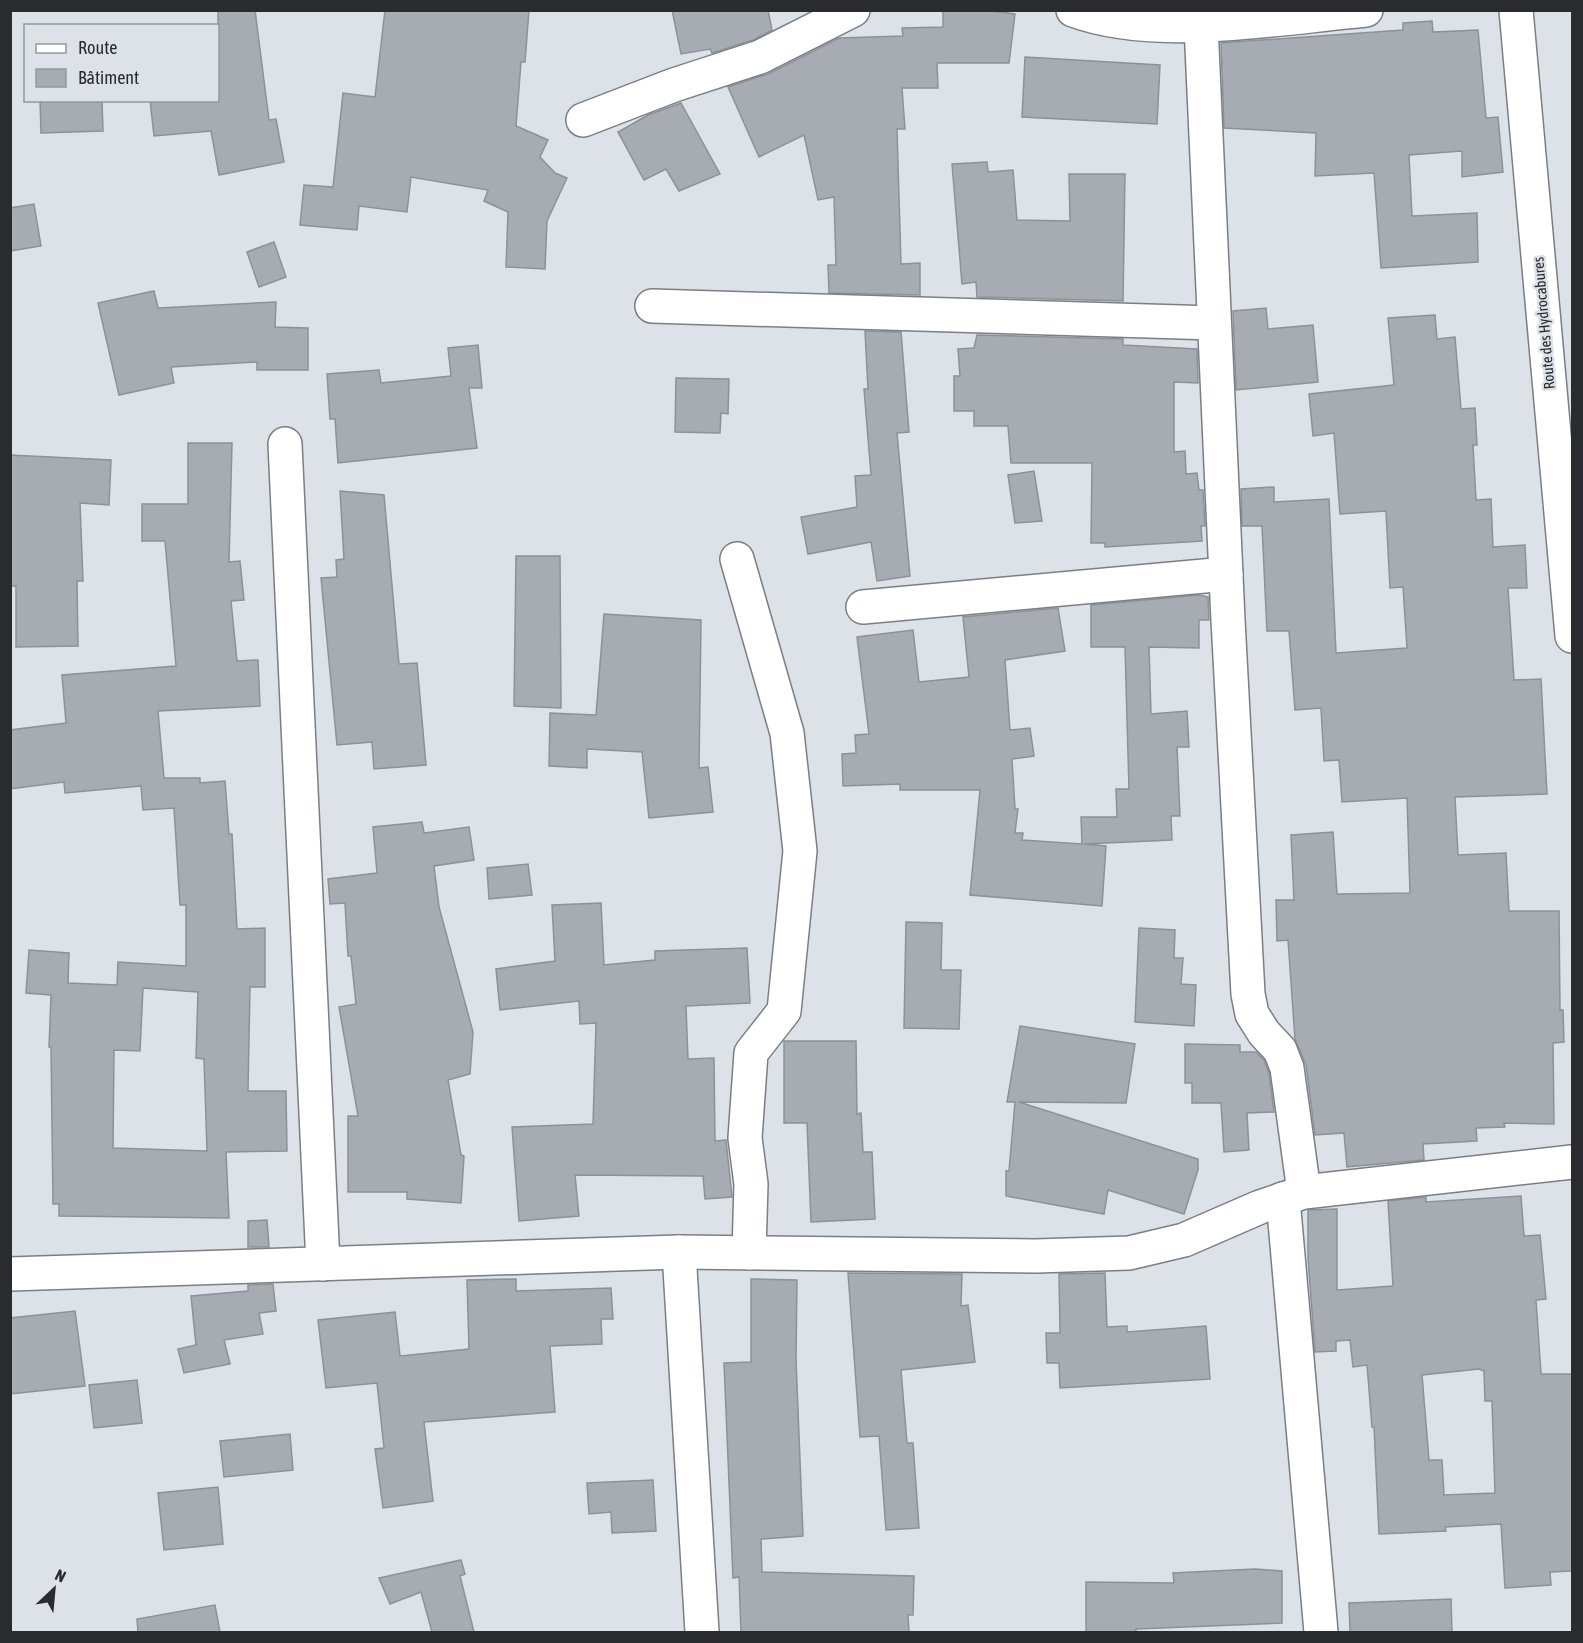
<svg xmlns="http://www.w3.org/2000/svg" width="1583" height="1643" viewBox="0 0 1583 1643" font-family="'Asap Condensed',sans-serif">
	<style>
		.building { fill: #a6acb1; stroke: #8c9297; stroke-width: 1.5; fill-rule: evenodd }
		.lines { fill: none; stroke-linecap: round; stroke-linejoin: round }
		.minor-casing { stroke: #7a7f84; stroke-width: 36 }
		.minor { stroke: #fff; stroke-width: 33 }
		.labels { text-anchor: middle; stroke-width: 5; stroke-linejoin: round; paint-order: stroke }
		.street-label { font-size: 15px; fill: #292b2e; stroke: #dce2e8 }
	</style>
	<rect width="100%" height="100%" fill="#dce2e8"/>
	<g class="building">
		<path d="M218 10H255L269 120 276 119 284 162 219 175 211 131 154 136 150 100H218Z"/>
		<path d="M385 10H529L525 62H521L516 126 548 140 540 157 555 173 567 178 547 221 545 269 506 267 508 212 484 201 488 190 411 177 407 212 359 206 357 230 300 225 304 185 333 187 343 93 375 97Z"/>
		<path d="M672 10H768L772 30 753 40 712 53 710 49 681 54Z"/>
		<path d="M943 10H985L1015 14 1009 63H937L938 88H902L905 129H897L901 264 920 263V295L829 293 828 265H836L834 197 818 200 804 135 759 157 728 87 768 74 839 38 903 36 902 28 943 27Z"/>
		<path d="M1432 21 1433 32 1478 30 1486 118 1498 117 1503 172 1462 177V151L1409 155 1412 216 1477 213 1478 262 1381 268 1374 173 1315 176 1316 133 1224 128 1221 43 1403 30V23Z"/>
		<path d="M1025 57 1160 65 1157 124 1022 117Z"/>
		<path d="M40 100H102L103 131 41 133Z"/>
		<path d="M681 103 720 174 679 191 666 169 644 180 618 132 648 115Z"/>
		<path d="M987 162 988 172 1013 170 1017 220 1070 221 1069 174H1125L1123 301 977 297 976 282 962 284 952 164Z"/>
		<path d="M34 204 41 246 10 251V208Z"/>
		<path d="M274 242 286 277 259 287 247 252Z"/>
		<path d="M154 291 158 308 276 302 275 327 308 328V370H257V362L171 367 174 383 119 395 98 303Z"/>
		<path d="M1266 308 1268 329 1313 325 1318 382 1236 390 1233 311Z"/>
		<path d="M1435 315 1437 339 1455 337 1461 409 1475 408 1477 445H1473L1476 500 1491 499 1493 547 1525 545 1527 588H1508L1514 680 1541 679 1547 794 1455 797 1458 855 1506 853 1509 911H1559L1560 1010H1563L1564 1042 1553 1043 1554 1124 1504 1123 1505 1127 1476 1128 1477 1141 1423 1144 1424 1160 1347 1167 1344 1133 1315 1135 1306 1065 1295 1039 1288 940 1277 941 1276 900H1294L1291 835 1333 832 1337 894 1410 893 1407 798 1342 802 1339 760 1324 761 1321 708 1295 710 1289 631H1267L1262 526H1242L1241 489 1274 487V502L1329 499 1336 653 1407 648 1403 587 1390 588 1386 511 1340 514 1334 433 1313 436 1309 394 1394 385 1388 318Z"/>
		<path d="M865 331 901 332 909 432 897 433 910 576 877 581 871 542 808 554 801 517 857 507 855 476 871 475 864 389H868Z"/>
		<path d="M977 335 1123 339V345L1197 349 1198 383 1174 382V452L1185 451 1186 474 1197 473 1199 490H1203L1205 526H1201L1202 541 1105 547V543H1091L1092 463H1011L1008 426H974V411H954V376H960L958 349 974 348Z"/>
		<path d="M478 345 482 388H469L477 448 338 463 335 419H330L327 374 379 370 381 383 451 376 448 348Z"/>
		<path d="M676 378 729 379 728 414 721 413 720 433 675 432Z"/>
		<path d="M188 443H232L229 562 240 561 244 600 231 601 237 661 258 660 260 706 158 711 164 778H200V783L225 781 229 834H232L237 929 265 928V987H250L248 1091H286L287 1151 226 1152 229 1218 59 1216V1204H53L51 1047H49L51 995 26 993 29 950 69 953 68 983 117 985 118 962 186 966V905H180L174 808 143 810 141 786 65 793 64 782 10 789V730L66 723 62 675 176 666 165 541H142V504H188ZM143 988 198 992 196 1058 204 1059 207 1151 113 1148 114 1050 140 1051Z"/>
		<path d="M10 455 111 460 109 505 80 503 83 581H77L78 646 16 647V586H10Z"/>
		<path d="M1034 471 1042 521 1015 523 1008 475Z"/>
		<path d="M340 491 384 495 399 664 417 663 426 765 374 769 372 742 337 745 321 578 337 577 336 560 344 559Z"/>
		<path d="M516 556H560L561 708 514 706Z"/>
		<path d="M1199 595 1208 597 1209 620H1199V648L1149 647 1151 714 1187 711 1189 747H1177L1180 816H1171L1172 840 1084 844 1106 846 1102 906 970 895 980 790H900V784L843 786 842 754 856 753 855 735 869 734 857 637 913 630 919 682 969 677 963 617 1058 608 1065 651 1005 660 1010 730 1030 728 1034 756 1012 759 1015 809H1018L1015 833H1023L1022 840 1082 844 1081 817H1117L1116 789H1129L1125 647H1091V605Z"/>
		<path d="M604 614 701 620 699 768 708 767 713 812 649 818 642 752 587 749V768L549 766 550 713 596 715Z"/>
		<path d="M422 822 424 833 469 827 474 860 434 866 439 907 473 1032 470 1074 448 1080 461 1155 464 1156 461 1203 407 1199V1192H348V1116H358L339 1007 356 1004 351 956H348L345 903 330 904 328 879 377 873 373 827Z"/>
		<path d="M528 864 532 895 489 899 487 868Z"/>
		<path d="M601 903 604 965 655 960V951L747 948 750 1003 686 1006 688 1059 714 1058 715 1141 726 1140 732 1197 705 1199 703 1176 575 1175 579 1216 519 1221 512 1127 593 1124 596 1023 580 1024 579 1001 500 1010 496 969 555 961 552 905Z"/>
		<path d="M906 922 942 923 941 970H961L959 1029 904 1028Z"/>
		<path d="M1139 928 1175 930 1174 958H1183L1181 984 1196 985 1194 1026 1135 1022Z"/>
		<path d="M1020 1026 1135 1044 1126 1103 1019 1102 1198 1159V1170L1184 1214 1108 1190 1104 1214 1006 1196V1171H1009L1015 1102H1007Z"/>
		<path d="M784 1041H856L857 1114 861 1113 863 1152H872L875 1219 811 1222 807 1123H784Z"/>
		<path d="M1185 1044 1240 1045V1052H1256L1264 1060 1269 1073 1274 1112 1247 1113 1249 1150 1224 1152 1221 1103H1192V1083H1185Z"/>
		<path d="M1521 1196 1524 1236 1540 1235 1546 1299 1536 1300 1541 1374H1572V1571L1550 1572 1551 1585 1505 1588 1501 1524 1445 1527 1446 1531 1379 1534 1374 1427H1372L1367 1365 1353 1367 1350 1340 1336 1341V1351L1315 1352 1308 1258V1210L1337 1209V1290L1393 1286 1388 1201 1426 1197V1202ZM1479 1369 1484 1371 1485 1401H1492L1495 1493 1444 1495 1442 1460H1429L1422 1375Z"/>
		<path d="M267 1220 269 1247H248V1221Z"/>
		<path d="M848 1273 962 1274 961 1306 968 1305 975 1362 901 1370 907 1443H913L919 1528 886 1530 879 1436 860 1437Z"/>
		<path d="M1105 1273 1107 1327 1127 1326V1332L1206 1326 1210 1379 1060 1388 1059 1363H1047L1046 1333H1060L1059 1274Z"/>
		<path d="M516 1279V1291L611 1288 613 1319H601L602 1344 550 1346 555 1412 424 1422 433 1501 383 1508 375 1449 384 1448 377 1383 326 1388 318 1320 395 1312 400 1356 469 1349 467 1280Z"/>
		<path d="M751 1279 797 1280 796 1359 803 1536 761 1539 762 1572 914 1576 913 1615H908L909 1632H741L739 1577 733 1578 724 1363 751 1362Z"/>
		<path d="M273 1284 276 1311 259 1313 263 1334 224 1340 230 1364 184 1373 178 1349 196 1345 191 1296 248 1291V1285Z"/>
		<path d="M75 1311 85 1386 10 1394V1318Z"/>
		<path d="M137 1380 142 1423 94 1428 89 1385Z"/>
		<path d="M290 1434 293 1470 224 1477 220 1441Z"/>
		<path d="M653 1480 656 1531 612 1533 611 1512 589 1514 587 1483Z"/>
		<path d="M218 1487 223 1544 164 1550 158 1493Z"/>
		<path d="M461 1560 465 1574 460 1576 474 1632H432L421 1592 390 1604 379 1578Z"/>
		<path d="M1255 1569 1282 1571V1623L1136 1629V1632H1086V1582L1174 1583 1173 1573Z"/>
		<path d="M1451 1599 1452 1632H1350L1349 1603Z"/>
		<path d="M215 1605 220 1632H138L137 1619Z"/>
	</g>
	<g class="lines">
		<g class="minor-casing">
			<g id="minor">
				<path d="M1073 10C1156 41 1278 18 1366 10"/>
				<path d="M1516 10 1572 636"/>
				<path d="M1201 25 1228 620 1248 994 1252 1014 1264 1033 1280 1050 1287 1068 1304 1192"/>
				<path d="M583 120 674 85 760 57 853 10"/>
				<path d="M652 306 1214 323"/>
				<path d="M285 444 323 1264"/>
				<path d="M737 559 787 733 800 851 784 1011 751 1053 745 1138 751 1184 749 1253"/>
				<path d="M863 607 1226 574"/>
				<path d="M1283 1199 1321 1632"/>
				<path d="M679 1252 702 1632"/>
				<path d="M10 1274 679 1252 1036 1256 1129 1253 1184 1240 1260 1207 1304 1192 1572 1162"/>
			</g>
		</g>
		<use href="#minor" class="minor"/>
	</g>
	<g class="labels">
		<g class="street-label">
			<text transform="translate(1544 323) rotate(-95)" y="5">Route des Hydrocabures</text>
		</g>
	</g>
	<rect width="1583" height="1643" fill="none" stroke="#292b2e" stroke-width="24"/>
	<rect x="24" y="24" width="195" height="78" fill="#dce2e8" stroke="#94999e" stroke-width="1.5"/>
	<rect x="36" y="44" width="30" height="9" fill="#ffffff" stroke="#94999e" stroke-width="1.5"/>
	<text x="78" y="54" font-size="18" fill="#292b2e">Route</text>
	<rect x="36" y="69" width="30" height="18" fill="#a6acb1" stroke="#94999e" stroke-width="1.5"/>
	<text x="78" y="84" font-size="18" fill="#292b2e">Bâtiment</text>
	<g transform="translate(54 1589) rotate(26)" stroke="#dce2e8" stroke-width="4.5" paint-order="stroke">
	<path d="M0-4.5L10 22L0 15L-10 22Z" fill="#292b2e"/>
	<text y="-9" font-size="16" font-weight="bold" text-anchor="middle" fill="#292b2e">N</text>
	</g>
</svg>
